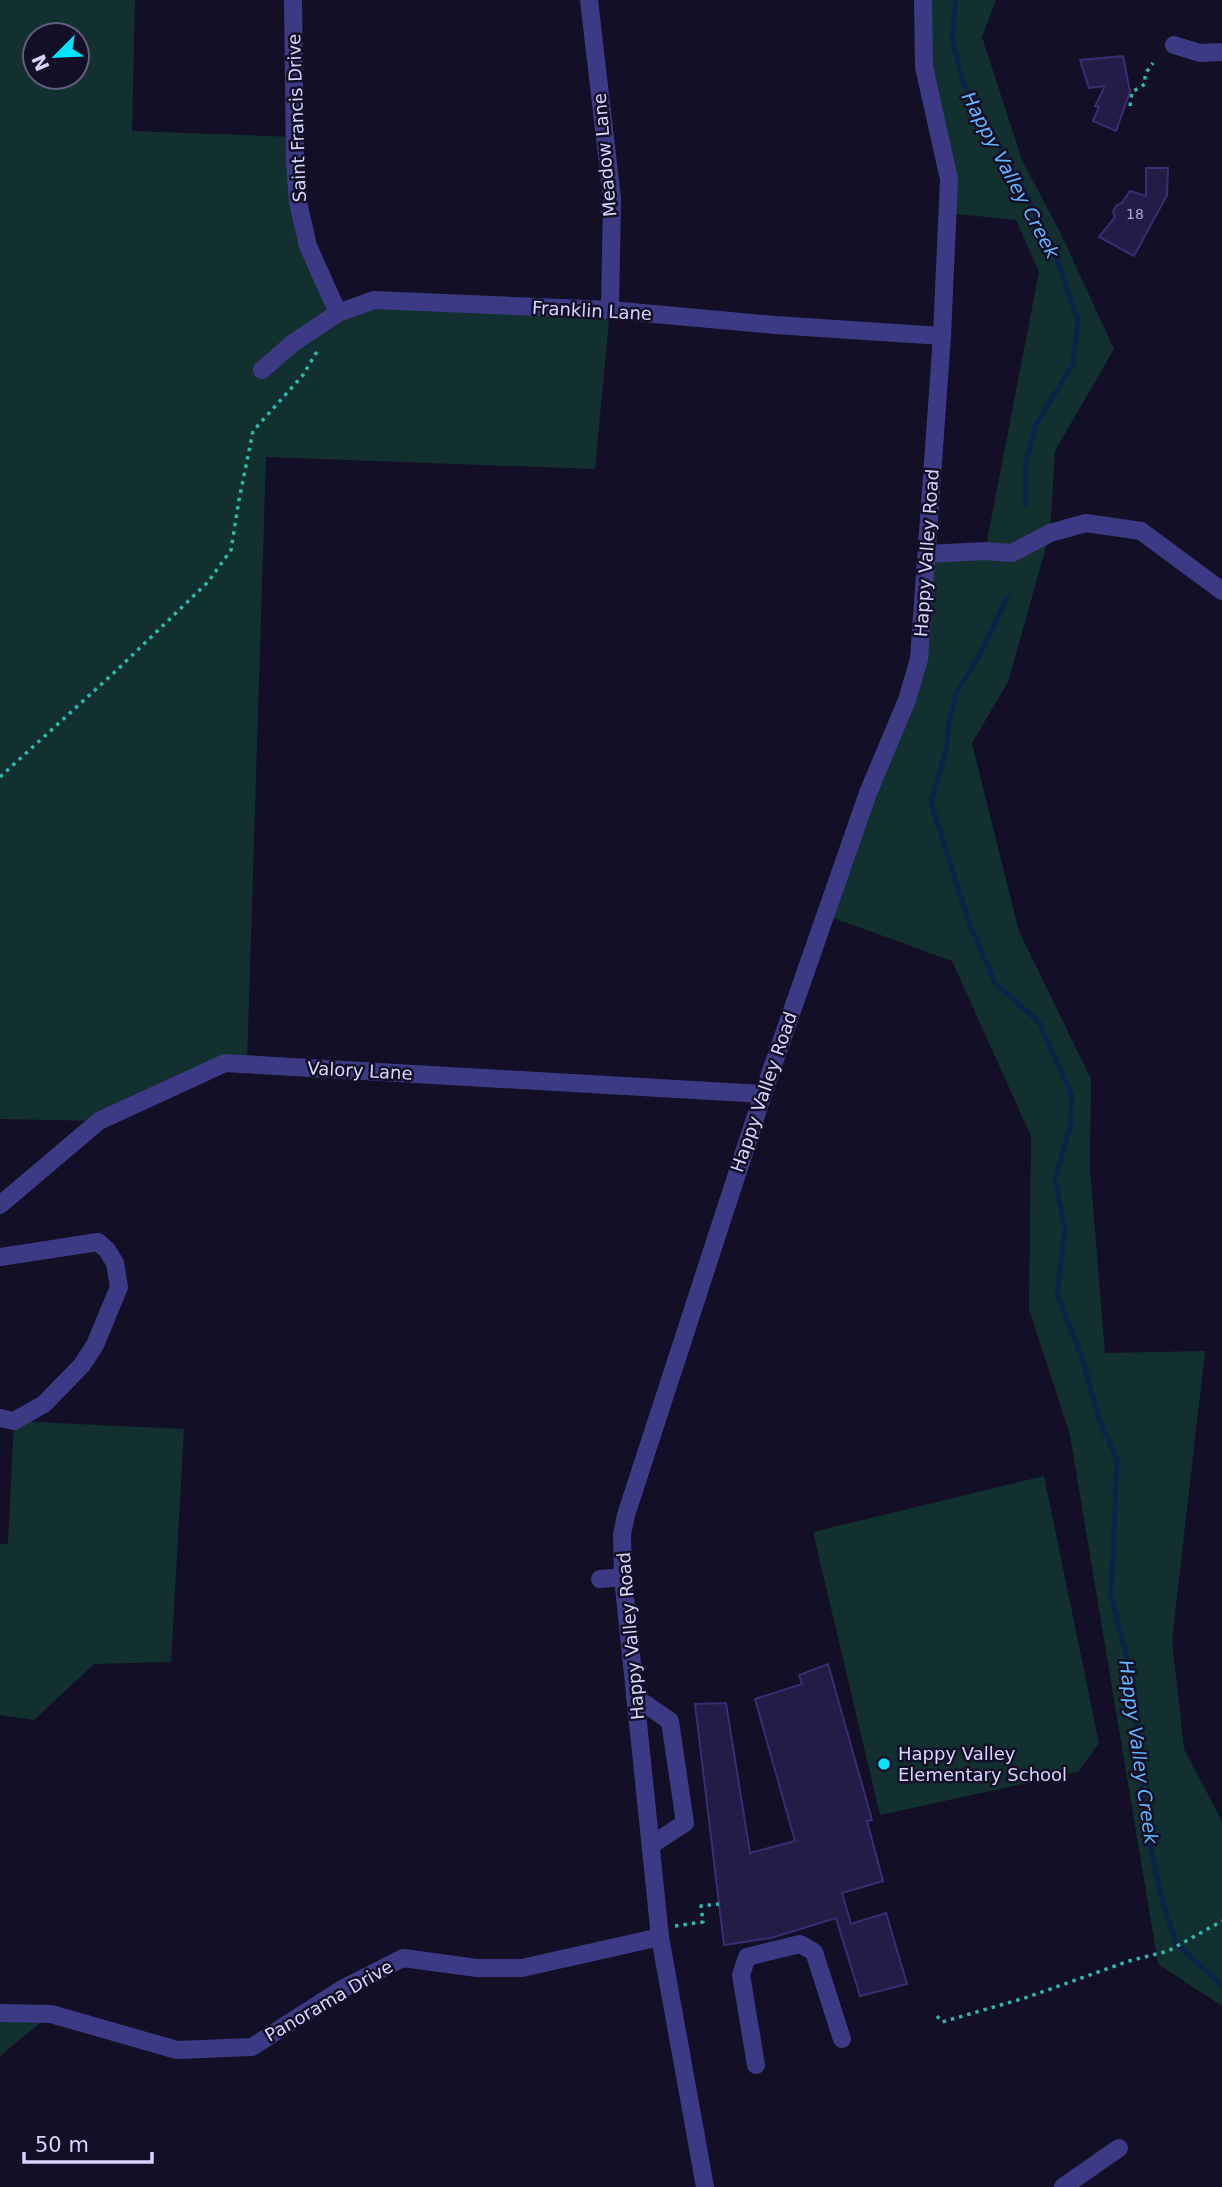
<svg xmlns="http://www.w3.org/2000/svg" width="1222" height="2187" viewBox="0 0 1222 2187" font-family="'DejaVu Sans',sans-serif">
	<style>
		.green { fill: #12302f; fill-rule: evenodd }
		.lines { fill: none; stroke-linecap: round; stroke-linejoin: round }
		.stream { stroke: #0c2248; stroke-width: 5 }
		.building { fill: #241b47; stroke: #3b2d73; stroke-width: 2 }
		.path { stroke: #2fb8b0; stroke-width: 3.5; stroke-dasharray: 3.5 5; stroke-linecap: butt }
		.minor { stroke: #3d3a85; stroke-width: 18 }
		.poi-dot { fill: #00e5ff; stroke: #130f26; stroke-width: 2.5 }
		.labels { text-anchor: middle; stroke-width: 5; stroke-linejoin: round; paint-order: stroke }
		.number-label { font-size: 14px; fill: #aca6d1 }
		.street-label { font-size: 18px; fill: #d9d4ff; stroke: #130f26 }
		.poi-label { font-size: 18px; fill: #d9d4ff; stroke: #130f26; text-anchor: start }
		.water-label { font-size: 19px; font-style: italic; fill: #62b6ff; stroke: #130f26 }
	</style>
	<rect width="100%" height="100%" fill="#130f26"/>
	<g class="green">
		<path d="M0 0H135L132 131 295 137 298 202 338 312 374 300 610 310 595 469 266 457 247 1064 225 1063 99 1121 0 1119ZM35 35H77V77H35Z"/>
		<path d="M923 0H996L982 37 1022 160 1061 234 1114 349 1055 451 1050 533 1008 682 972 743 1019 931 1091 1079 1090 1169 1105 1353 1205 1351 1172 1641 1184 1749 1222 1821V2006L1158 1964 1070 1435 1029 1309 1031 1136 952 961 825 915 907 700 927 554 985 551 1039 272 1016 220 947 213Z"/>
		<path d="M14 1421 184 1429 171 1662 94 1664 34 1720 0 1715V1544H8Z"/>
		<path d="M1044 1476 1099 1743 1078 1772 880 1815 813 1532Z"/>
		<path d="M0 2013 51 2014 0 2056Z"/>
	</g>
	<g class="lines">
		<g class="stream">
			<path d="M956 0 952 38 963 82 1017 178 1054 251 1078 320 1073 364 1035 426 1026 463 1025 504"/>
			<path d="M1007 598 980 654 957 692 949 720 947 746 931 803 969 922 995 983 1039 1022 1072 1096 1071 1124 1055 1179 1065 1229 1057 1295 1082 1358 1099 1419 1117 1460 1111 1596 1133 1681 1146 1825 1160 1892 1176 1943 1222 1986"/>
		</g>
	</g>
	<g class="building">
		<path d="M1123 56 1130 92 1116 131 1093 121 1099 107 1095 106 1105 86 1089 88 1080 60Z"/>
		<path d="M1146 168H1168L1167 195 1134 256 1099 237 1115 217 1113 211 1117 205 1122 203 1130 191 1146 196Z"/>
		<path d="M828 1664 872 1820 867 1821 883 1881 842 1893 851 1924 886 1913 907 1984 860 1996 836 1918 771 1938 724 1945 695 1704 726 1703 750 1853 795 1841 755 1699 802 1684 799 1675Z"/>
	</g>
	<g class="lines">
		<g class="path">
			<path d="M1130 106 1132 92 1145 84V74L1153 63"/>
			<path d="M0 777 118 669 208 582 231 550 239 500 253 431 303 375 319 348"/>
			<path d="M675 1926 703 1922 701 1906 719 1904"/>
			<path d="M937 2016 942 2022 1028 1997 1129 1961 1168 1951 1222 1921"/>
		</g>
		<g class="minor">
			<path d="M293 0 295 163 298 202 308 246 338 313"/>
			<path d="M589 0 612 198 610 310"/>
			<path d="M1174 45 1200 53 1222 52"/>
			<path d="M262 370 293 343 338 313 374 300 610 310 775 325 942 336"/>
			<path d="M927 554 985 551 1012 553 1050 533 1086 523 1141 531 1222 591"/>
			<path d="M0 1205 99 1121 225 1063 763 1094"/>
			<path d="M0 1257 98 1242 107 1250 115 1263 119 1287 95 1345 82 1365 44 1404 14 1421 0 1418"/>
			<path d="M600 1579 623 1577"/>
			<path d="M635 1697 670 1721 685 1823 651 1845"/>
			<path d="M0 2013 51 2014 177 2050 252 2047 342 1989 403 1958 477 1968H522L660 1937"/>
			<path d="M756 2065 741 1975 747 1957 800 1944 814 1952 842 2039"/>
			<path d="M705 2187 660 1937 623 1577 622 1535 626 1515 763 1094 868 793 907 700 919 659 942 336 949 179 924 67 923 0"/>
			<path d="M1063 2187 1119 2148"/>
		</g>
	</g>
	<circle class="poi-dot" cx="884" cy="1764" r="7"/>
	<g class="labels">
		<g class="number-label">
			<text x="1135" y="219">18</text>
		</g>
		<g class="street-label">
			<text transform="translate(297 118) rotate(-92)" y="6">Saint Francis Drive</text>
			<text transform="translate(605 155) rotate(-95)" y="6">Meadow Lane</text>
			<text transform="translate(592 311) rotate(3)" y="6">Franklin Lane</text>
			<text transform="translate(927 553) rotate(-86)" y="6">Happy Valley Road</text>
			<text transform="translate(360 1071) rotate(3)" y="6">Valory Lane</text>
			<text transform="translate(764 1092) rotate(-71)" y="6">Happy Valley Road</text>
			<text transform="translate(631 1636) rotate(-95)" y="6">Happy Valley Road</text>
			<text transform="translate(329 2001) rotate(-30)" y="6">Panorama Drive</text>
		</g>
		<g class="poi-label">
			<text x="898" y="1760">Happy Valley<tspan x="898" dy="21">Elementary School</tspan></text>
		</g>
		<g class="water-label">
			<text transform="translate(1011 175) rotate(62)" y="7">Happy Valley Creek</text>
			<text transform="translate(1139 1752) rotate(82)" y="7">Happy Valley Creek</text>
		</g>
	</g>
	<g transform="translate(56 56) rotate(246)"><circle r="33" fill="#130f26" stroke="#625e7d" stroke-width="2"/>
	<path d="M0-5L12 26L0 18L-12 26Z" fill="#00e5ff"/>
	<text y="-10" font-size="19" font-weight="bold" text-anchor="middle" fill="#d9d4ff">N</text>
	</g>
	<path d="M24 2152v10h128v-10" fill="none" stroke="#d9d4ff" stroke-width="3.5"/>
	<text x="35" y="2152" font-size="21" fill="#d9d4ff" stroke="#130f26" stroke-width="5" paint-order="stroke">50 m</text>
</svg>
